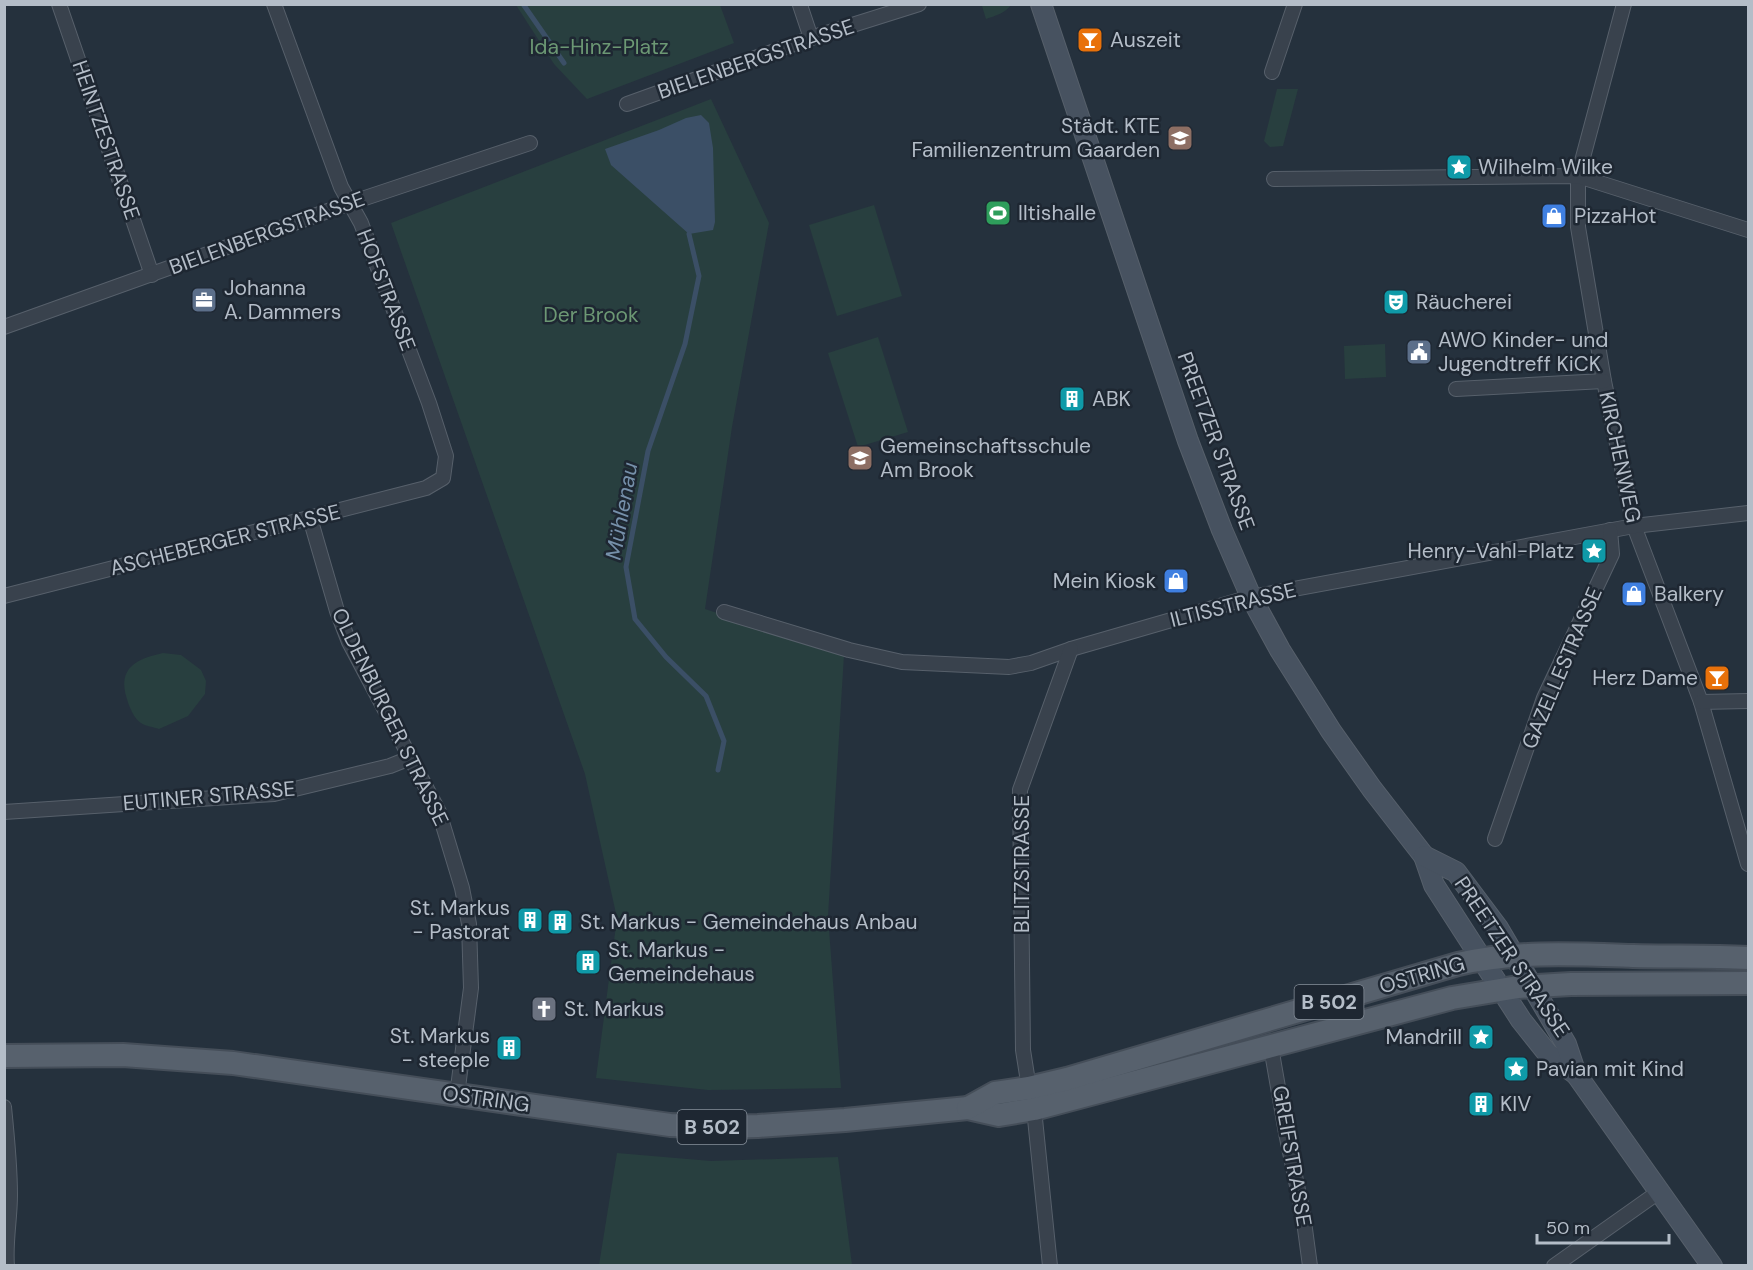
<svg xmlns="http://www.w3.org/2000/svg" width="1753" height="1270" viewBox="0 0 1753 1270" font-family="'DM Sans',sans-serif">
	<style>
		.green { fill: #283f3f }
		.water { fill: #3b4f66 }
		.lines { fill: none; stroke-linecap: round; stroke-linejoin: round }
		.stream { stroke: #3b4f66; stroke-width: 5 }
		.street-casing { stroke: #57606b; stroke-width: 16 }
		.secondary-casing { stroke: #57606b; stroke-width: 22 }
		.primary-casing { stroke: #454e59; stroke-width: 26 }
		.street { stroke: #39424d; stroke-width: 14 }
		.secondary { stroke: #475260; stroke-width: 20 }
		.primary { stroke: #57616d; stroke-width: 22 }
		.labels { text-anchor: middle; stroke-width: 5; stroke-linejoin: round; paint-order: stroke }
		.shield { fill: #1e2732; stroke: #87909b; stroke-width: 1.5 }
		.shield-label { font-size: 20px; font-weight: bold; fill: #b4bdc8 }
		.poi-label { font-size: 21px; fill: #b4bdc8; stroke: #1e2732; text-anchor: start }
		.park-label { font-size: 21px; fill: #6c9874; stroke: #1e2732 }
		.street-label { font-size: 21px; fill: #b4bdc8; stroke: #1e2732 }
		.water-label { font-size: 22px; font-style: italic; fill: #7690aa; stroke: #1e2732 }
	</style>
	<rect width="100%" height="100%" fill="#25313d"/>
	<g class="green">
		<path d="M516 5H720L734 43 587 99 554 64Z"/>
		<path d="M986 5 1011 4V5C1005 13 995 16 986 19L982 6Z"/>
		<path d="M1277 89H1298L1283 146 1270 147 1264 141Z"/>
		<path d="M711 99 769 223 732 427 705 609 844 655 828 916 841 1088 708 1090 596 1078 617 918 585 774 391 223Z"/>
		<path d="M874 205 902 296 837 316 809 225Z"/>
		<path d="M878 337 908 432 858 447 828 353Z"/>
		<path d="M1385 344 1386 377 1345 379 1344 346Z"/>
		<path d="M163 653 181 655 201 670 206 681 205 694 188 716 159 729C154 727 145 726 141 723 134 719 129 706 127 699 117 668 136 659 163 653Z"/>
		<path d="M617 1153 711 1161 838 1157 852 1265H599Z"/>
	</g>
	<path class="water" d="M701 115 709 123 713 148 715 222 713 230 689 234 611 165 605 149 659 130 686 118Z"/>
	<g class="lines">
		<g class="stream">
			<path d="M523 4 564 63"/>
			<path d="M689 234 699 276 685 344 648 451 626 567 635 619 666 657 706 696 724 741 718 770"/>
		</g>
		<g class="street-casing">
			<g id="street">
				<path d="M59 4 152 275"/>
				<path d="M1624 4 1578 176V227L1604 381 1634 526 1701 702 1748 864"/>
				<path d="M800 5 811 38"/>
				<path d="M1272 72 1295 4"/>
				<path d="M627 104 811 38 919 4"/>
				<path d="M1274 179 1578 176 1748 230"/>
				<path d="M4 327 350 203 530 143"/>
				<path d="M1456 389 1604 381"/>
				<path d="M310 518 337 611 349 642 439 812 462 888 469 924 471 988 457 1095"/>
				<path d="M4 596 426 488 443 478 446 456 429 403 361 223 341 187 274 4"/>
				<path d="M724 612 849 650 902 662 1009 667 1031 663 1071 649 1251 597 1634 526 1748 513"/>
				<path d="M1701 702 1748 701"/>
				<path d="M4 812 274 794 390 766 410 758"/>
				<path d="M1495 839 1544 698 1612 554 1610 530"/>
				<path d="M1271 1047 1286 1133 1303 1214 1310 1266"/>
				<path d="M1029 1088 1023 1050 1020 790 1071 649"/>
				<path d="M4 1107C7 1136 10 1166 10 1195 10 1219 5 1242 7 1266"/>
				<path d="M1034 1109 1050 1266"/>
				<path d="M1554 1266 1660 1191"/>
			</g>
		</g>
		<g class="secondary-casing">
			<g id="secondary">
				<path d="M1041 4 1188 441 1222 530 1251 597 1280 650 1331 731 1372 789 1424 856 1434 885 1521 1020 1548 1054 1576 1074"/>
				<path d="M1424 856 1456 872 1498 928 1566 1044 1576 1074 1712 1266"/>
			</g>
		</g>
		<g class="primary-casing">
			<g id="primary">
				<path d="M4 1056 123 1055 233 1063 670 1125 725 1127 758 1126 845 1120 968 1108 999 1115 1034 1109 1452 998 1518 987 1571 984 1748 983"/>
				<path d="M968 1108 995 1093 1029 1088 1067 1079 1458 964C1516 951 1574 954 1633 956 1671 957 1710 956 1748 958"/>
			</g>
		</g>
		<use href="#street" class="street"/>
		<use href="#secondary" class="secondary"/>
		<use href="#primary" class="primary"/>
	</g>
	<defs>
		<g id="bar-square" transform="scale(1.35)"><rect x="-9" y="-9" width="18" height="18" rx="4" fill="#e8710a" stroke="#1e2732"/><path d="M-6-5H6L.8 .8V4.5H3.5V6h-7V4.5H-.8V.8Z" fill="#fff"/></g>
		<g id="school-square" transform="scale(1.35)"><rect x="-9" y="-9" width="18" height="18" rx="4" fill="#8d6e63" stroke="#1e2732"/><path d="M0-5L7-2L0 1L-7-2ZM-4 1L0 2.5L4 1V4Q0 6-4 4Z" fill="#fff"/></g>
		<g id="sight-square" transform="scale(1.35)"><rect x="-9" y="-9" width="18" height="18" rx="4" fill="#0f9aa8" stroke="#1e2732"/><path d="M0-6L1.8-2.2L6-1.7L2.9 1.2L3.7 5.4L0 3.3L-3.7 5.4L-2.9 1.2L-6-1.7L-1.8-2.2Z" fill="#fff"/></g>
		<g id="stadium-square" transform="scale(1.35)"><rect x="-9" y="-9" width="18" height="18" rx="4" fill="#2e9e5b" stroke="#1e2732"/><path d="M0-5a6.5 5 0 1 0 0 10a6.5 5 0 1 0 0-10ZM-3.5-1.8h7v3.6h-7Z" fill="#fff"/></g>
		<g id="shop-square" transform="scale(1.35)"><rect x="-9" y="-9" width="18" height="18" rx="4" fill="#3f7fe0" stroke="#1e2732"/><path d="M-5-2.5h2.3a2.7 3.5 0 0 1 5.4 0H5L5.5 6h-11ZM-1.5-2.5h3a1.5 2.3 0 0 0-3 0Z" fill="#fff"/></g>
		<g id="office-square" transform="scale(1.35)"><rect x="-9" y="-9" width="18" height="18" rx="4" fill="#5c6f8a" stroke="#1e2732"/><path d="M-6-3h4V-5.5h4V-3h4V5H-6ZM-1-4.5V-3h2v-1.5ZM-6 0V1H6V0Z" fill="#fff"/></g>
		<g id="theatre-square" transform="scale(1.35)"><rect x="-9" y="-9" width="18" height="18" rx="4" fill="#0f9aa8" stroke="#1e2732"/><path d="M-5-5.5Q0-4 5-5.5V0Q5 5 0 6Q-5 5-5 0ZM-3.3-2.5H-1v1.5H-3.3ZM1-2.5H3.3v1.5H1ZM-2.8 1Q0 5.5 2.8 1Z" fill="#fff"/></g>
		<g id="civic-square" transform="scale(1.35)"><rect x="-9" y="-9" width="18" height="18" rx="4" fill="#5c6f8a" stroke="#1e2732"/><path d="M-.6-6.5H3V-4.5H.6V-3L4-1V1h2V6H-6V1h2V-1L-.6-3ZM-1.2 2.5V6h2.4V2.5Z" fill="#fff"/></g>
		<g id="building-square" transform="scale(1.35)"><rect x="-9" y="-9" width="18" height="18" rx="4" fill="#0f9aa8" stroke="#1e2732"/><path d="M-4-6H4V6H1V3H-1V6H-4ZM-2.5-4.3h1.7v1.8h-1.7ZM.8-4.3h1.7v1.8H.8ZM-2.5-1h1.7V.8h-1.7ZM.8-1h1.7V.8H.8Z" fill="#fff"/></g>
		<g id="church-square" transform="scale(1.35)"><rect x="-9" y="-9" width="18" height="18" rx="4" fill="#6b7280" stroke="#1e2732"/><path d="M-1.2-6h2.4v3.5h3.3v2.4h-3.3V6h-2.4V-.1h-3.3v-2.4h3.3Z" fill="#fff"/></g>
	</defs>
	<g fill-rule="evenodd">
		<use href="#bar-square" x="1090" y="40"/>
		<use href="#school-square" x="1180" y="138"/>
		<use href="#sight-square" x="1459" y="167"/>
		<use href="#stadium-square" x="998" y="213"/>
		<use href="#shop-square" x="1554" y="216"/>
		<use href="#office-square" x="204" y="300"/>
		<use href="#theatre-square" x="1396" y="302"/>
		<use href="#civic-square" x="1419" y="352"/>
		<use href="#building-square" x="1072" y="399"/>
		<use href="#school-square" x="860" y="458"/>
		<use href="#sight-square" x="1594" y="551"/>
		<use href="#shop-square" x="1176" y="581"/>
		<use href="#shop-square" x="1634" y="594"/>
		<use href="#bar-square" x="1717" y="678"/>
		<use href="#building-square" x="530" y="920"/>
		<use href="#building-square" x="560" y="922"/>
		<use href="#building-square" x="588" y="962"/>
		<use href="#church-square" x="544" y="1009"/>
		<use href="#sight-square" x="1481" y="1037"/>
		<use href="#building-square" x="509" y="1048"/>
		<use href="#sight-square" x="1516" y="1069"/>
		<use href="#building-square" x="1481" y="1104"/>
	</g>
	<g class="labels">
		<g class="shield">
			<rect x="1294.5" y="985" width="69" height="34" rx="4.5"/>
			<rect x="677.5" y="1110" width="69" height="34" rx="4.5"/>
		</g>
		<g class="shield-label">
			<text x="1329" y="1009">B 502</text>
			<text x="712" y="1134">B 502</text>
		</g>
		<g class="poi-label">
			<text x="1110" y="47">Auszeit</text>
			<text x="1160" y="133" text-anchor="end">Städt. KTE<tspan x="1160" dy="24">Familienzentrum Gaarden</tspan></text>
			<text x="1478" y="174">Wilhelm Wilke</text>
			<text x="1018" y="220">Iltishalle</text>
			<text x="1574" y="223">PizzaHot</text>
			<text x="224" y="295">Johanna<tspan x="224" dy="24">A. Dammers</tspan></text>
			<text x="1416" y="309">Räucherei</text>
			<text x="1438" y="347">AWO Kinder- und<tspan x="1438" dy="24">Jugendtreff KiCK</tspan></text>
			<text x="1092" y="406">ABK</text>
			<text x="880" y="453">Gemeinschaftsschule<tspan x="880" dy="24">Am Brook</tspan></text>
			<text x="1574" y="558" text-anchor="end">Henry-Vahl-Platz</text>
			<text x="1156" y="588" text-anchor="end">Mein Kiosk</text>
			<text x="1654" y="601">Balkery</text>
			<text x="1698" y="685" text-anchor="end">Herz Dame</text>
			<text x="510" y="915" text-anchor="end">St. Markus<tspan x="510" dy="24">- Pastorat</tspan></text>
			<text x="580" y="929">St. Markus - Gemeindehaus Anbau</text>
			<text x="608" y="957">St. Markus -<tspan x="608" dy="24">Gemeindehaus</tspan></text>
			<text x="564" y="1016">St. Markus</text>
			<text x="490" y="1043" text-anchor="end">St. Markus<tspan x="490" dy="24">- steeple</tspan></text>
			<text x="1462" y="1044" text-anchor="end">Mandrill</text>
			<text x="1536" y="1076">Pavian mit Kind</text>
			<text x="1500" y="1111">KIV</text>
		</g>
		<g class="park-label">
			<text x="599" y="54">Ida-Hinz-Platz</text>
			<text x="591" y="322">Der Brook</text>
		</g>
		<g class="street-label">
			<text transform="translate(756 59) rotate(-19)" y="7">BIELENBERGSTRASSE</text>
			<text transform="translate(106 140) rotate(71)" y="7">HEINTZESTRASSE</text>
			<text transform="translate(267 233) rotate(-20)" y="7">BIELENBERGSTRASSE</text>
			<text transform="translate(386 290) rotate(69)" y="7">HOFSTRASSE</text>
			<text transform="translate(1216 441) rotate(70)" y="7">PREETZER STRASSE</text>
			<text transform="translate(1620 457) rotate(78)" y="7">KIRCHENWEG</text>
			<text transform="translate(225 540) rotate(-14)" y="7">ASCHEBERGER STRASSE</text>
			<text transform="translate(1233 605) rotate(-14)" y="7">ILTISSTRASSE</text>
			<text transform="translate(1562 668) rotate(-67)" y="7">GAZELLESTRASSE</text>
			<text transform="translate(390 717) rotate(64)" y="7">OLDENBURGER STRASSE</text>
			<text transform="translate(209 796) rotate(-5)" y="7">EUTINER STRASSE</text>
			<text transform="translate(1022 864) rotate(-90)" y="7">BLITZSTRASSE</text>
			<text transform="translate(1512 957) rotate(56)" y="7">PREETZER STRASSE</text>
			<text transform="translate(1422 975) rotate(-16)" y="7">OSTRING</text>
			<text transform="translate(486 1099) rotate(8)" y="7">OSTRING</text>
			<text transform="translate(1292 1156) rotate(80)" y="7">GREIFSTRASSE</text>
		</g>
		<g class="water-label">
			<text transform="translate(621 511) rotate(-80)" y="8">Mühlenau</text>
		</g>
	</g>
	<rect width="1753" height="1270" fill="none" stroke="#b4bdc8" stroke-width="12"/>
	<path d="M1537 1234v9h132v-9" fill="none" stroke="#b4bdc8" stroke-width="3"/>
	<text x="1546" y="1234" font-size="18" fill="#b4bdc8" stroke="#1e2732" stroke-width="4.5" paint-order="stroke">50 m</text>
</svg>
